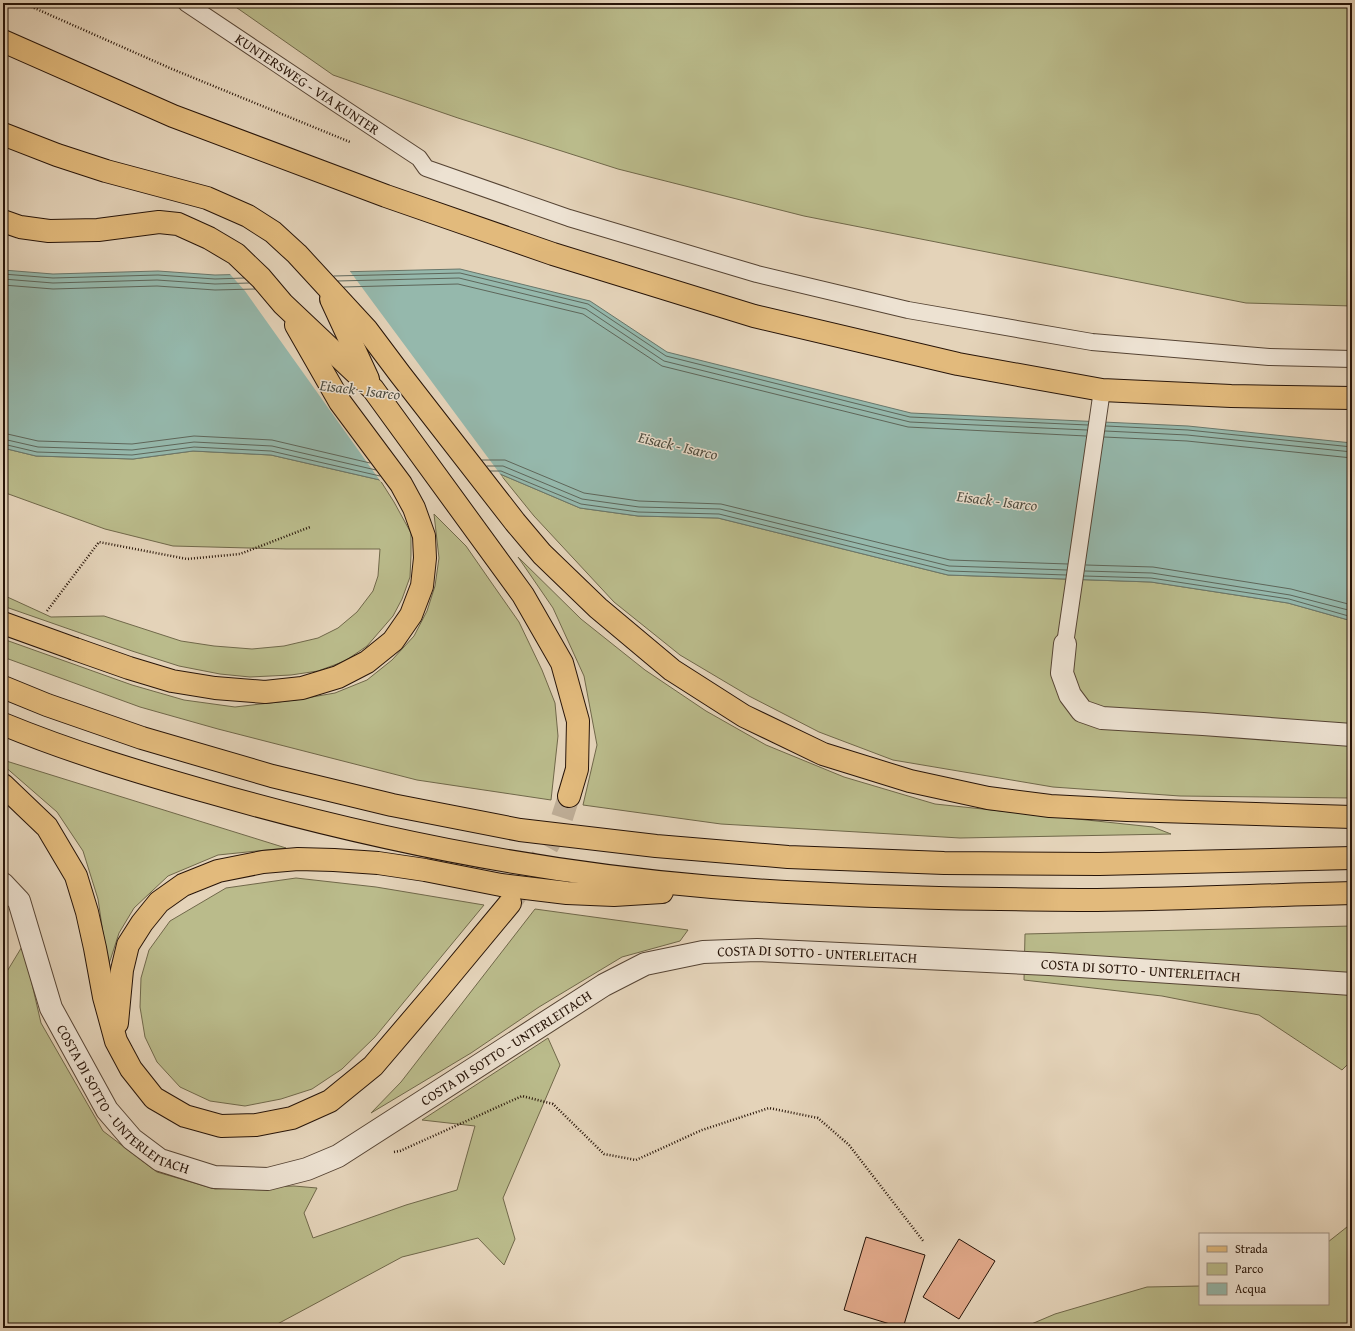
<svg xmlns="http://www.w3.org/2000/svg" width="1355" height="1331" viewBox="0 0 1355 1331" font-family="'Gentium Book Plus',serif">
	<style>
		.green { fill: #babb8b; stroke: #70684a }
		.water { fill: #95b8ac; stroke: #69766a }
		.pier { fill: #e4d3b9 }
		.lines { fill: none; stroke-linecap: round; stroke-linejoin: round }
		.shore { stroke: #5e665a; stroke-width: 1 }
		.building { fill: #e0a889; stroke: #271408 }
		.highway-tunnel { stroke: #bead96; stroke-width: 22; stroke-dasharray: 22 11; stroke-linecap: butt }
		.lane-casing { stroke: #564434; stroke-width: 18 }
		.street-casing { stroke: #564434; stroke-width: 24 }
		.primary-casing { stroke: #271408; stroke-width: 24 }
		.highway-casing { stroke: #271408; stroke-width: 24 }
		.path { stroke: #271408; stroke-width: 2.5; stroke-dasharray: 1 2; stroke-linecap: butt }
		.lane { stroke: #ede2d2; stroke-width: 16 }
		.street { stroke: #ede2d2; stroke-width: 22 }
		.primary { stroke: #e2ba7c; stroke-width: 22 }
		.highway { stroke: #e2ba7c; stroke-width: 22 }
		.highway-bridge-casing { stroke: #271408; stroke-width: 24; stroke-linecap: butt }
		.highway-bridge { stroke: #e2ba7c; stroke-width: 22 }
		.labels { text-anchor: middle; stroke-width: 3; stroke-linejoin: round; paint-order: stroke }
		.street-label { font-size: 14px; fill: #271408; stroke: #ede2d2 }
		.water-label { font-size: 15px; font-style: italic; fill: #4e4d41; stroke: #ede2d2 }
	</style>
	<rect width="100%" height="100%" fill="#e4d3b9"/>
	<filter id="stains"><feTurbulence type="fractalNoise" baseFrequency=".005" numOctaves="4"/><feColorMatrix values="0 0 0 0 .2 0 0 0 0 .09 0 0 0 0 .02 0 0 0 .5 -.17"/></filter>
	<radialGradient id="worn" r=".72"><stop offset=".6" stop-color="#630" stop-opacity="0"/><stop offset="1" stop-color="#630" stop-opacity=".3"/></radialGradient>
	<g class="green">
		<path d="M230 3H1352V306L1246 303 804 216 618 169 458 118 333 75Z"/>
		<path d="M3 448 36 456 133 459 193 451 271 455 380 480 394 502 411 533V555L410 577 402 599 393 616 367 646 345 661 318 671 291 675 250 677 220 674 179 666 132 651 3 606V595L51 617 104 616 181 641 214 646 252 649 284 646 318 638 338 628 357 612 373 591 378 576 380 549H286L173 546 105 529 3 492Z"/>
		<path d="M500 474 580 508 638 516 718 518 948 575 1151 582 1288 603 1352 621V798L1180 796 1053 787 893 760 819 732 749 696 680 655 614 602 534 516Z"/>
		<path d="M434 514 466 546 491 582 519 622 542 670 555 703 558 736 551 800 417 780 218 729 140 707 3 657V639L132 685 184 700 235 707 295 700 335 693 367 680 392 660 414 636 427 611 435 586 439 558Z"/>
		<path d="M518 557 581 619 645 670 706 711 766 745 844 777 935 804 1153 827 1171 834 960 838 721 824 583 805 597 745 584 676 553 608Z"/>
		<path d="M3 760 286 848 218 855 168 876 134 908 119 933 108 967 98 899 83 851 57 812 3 765Z"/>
		<path d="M296 878 376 887 484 905 375 1037 342 1069 312 1089 281 1099 245 1106 210 1101 180 1087 157 1062 145 1037 140 1007 141 978 149 950 170 921 226 888Z"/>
		<path d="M535 909 688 930 680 941 622 957 539 1007 471 1053 371 1113 401 1082Z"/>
		<path d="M1352 926V1060L1342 1070 1259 1015 1162 996 1024 980 1025 934Z"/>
		<path d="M23 945 41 1023 103 1131 157 1172 215 1189 294 1186 317 1188 304 1213 313 1238 406 1205 457 1190 475 1126 422 1120 548 1038 560 1065 503 1198 515 1239 504 1265 478 1238 402 1257 270 1328H3V978Z"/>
		<path d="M1352 1223V1328H1022L1055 1314 1147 1287 1200 1286V1304H1328V1242Z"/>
	</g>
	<path class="water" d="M460 269 590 301 667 352 911 413 1188 426 1352 443V621L1288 603 1151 582 948 575 718 518 638 516 580 508 500 474 380 480 271 455 193 451 133 459 36 456 3 448V270L53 274 158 271 215 275Z"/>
	<path class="pier" d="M349 270 503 478 500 476 381 482 245 291 229 273Z"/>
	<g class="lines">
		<g class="shore">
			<path d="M3 274 53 278 158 275 215 279 244 278"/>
			<path d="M334 276 460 273 588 304 666 356 910 417 1088 425"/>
			<path d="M3 279 53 283 157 280 215 284 249 283"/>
			<path d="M338 281 459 278 586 309 664 361 910 422 1087 430"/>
			<path d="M3 285 53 289 157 286 215 290 255 289"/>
			<path d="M344 287 458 284 583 314 662 366 908 427 1086 436"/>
			<path d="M1106 426 1188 430 1352 447"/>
			<path d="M1105 431 1187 435 1352 452"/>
			<path d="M3 433 38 441 132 444 194 436 272 440 370 463"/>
			<path d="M1104 437 1187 441 1352 458"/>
			<path d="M3 439 38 447 132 450 194 442 272 446 376 470"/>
			<path d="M3 444 37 452 132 455 194 447 271 451 380 476"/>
			<path d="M482 460H505L584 493 639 501 721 504 950 560 1068 564"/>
			<path d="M487 466H503L582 499 639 507 720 509 949 566 1067 570"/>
			<path d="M490 471H501L581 504 638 512 719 514 949 571 1066 575"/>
			<path d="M1086 565 1153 567 1291 589 1352 605"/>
			<path d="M1085 571 1152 573 1290 595 1352 611"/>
			<path d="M1084 576 1151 578 1289 599 1352 617"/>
		</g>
	</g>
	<g class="building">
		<path d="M866 1237 925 1255 903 1328 844 1310Z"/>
		<path d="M959 1239 995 1261 959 1319 923 1297Z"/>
	</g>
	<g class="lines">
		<path class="highway-tunnel" d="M511 902 538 864 560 824 569 796"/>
		<g class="lane-casing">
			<g id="lane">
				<path id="s1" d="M186 3 319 92 419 158 426 168 569 218 757 274 908 310 1092 342 1269 357 1352 359"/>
				<path d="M1065 644 1102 390"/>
			</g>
		</g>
		<g class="street-casing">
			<g id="street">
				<path d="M1065 644 1062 673 1070 695 1082 711 1102 718 1203 724 1352 735"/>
				<path id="s2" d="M3 884 19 901 51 1008 107 1110 132 1139 160 1160 214 1177 268 1179 307 1169 338 1156 604 985 645 964 703 952 757 950 1049 964 1352 984"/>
			</g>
		</g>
		<g class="primary-casing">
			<path id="primary" d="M3 41 173 116 386 196 553 254 754 316 958 364 1102 390 1231 396 1352 398"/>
		</g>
		<g class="highway-casing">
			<g id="highway">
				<path d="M3 134 57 155 106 171 207 198 248 216 273 232 297 254 367 330 400 374 515 522 542 554 598 608 672 670 744 716 823 754 910 781 988 798 1050 806 1127 810 1352 817"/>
				<path d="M3 221 20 227 49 231 98 230 159 222 178 224 209 238 236 254 261 278 283 304 373 389 523 595 562 663 578 721 577 769 569 796"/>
				<path d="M331 299 368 379"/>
				<path d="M75 649 129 668 172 681 215 688 265 692 302 688 338 677 367 662 393 641 411 615 422 586 425 558 424 536 414 508 401 484 340 402 296 325"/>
				<path d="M3 687 47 705 142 738 272 776 392 805 520 830 656 846 788 857 944 863 1099 864 1352 858"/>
				<path d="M3 724C71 752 141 773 212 793 376 840 542 873 712 887 787 893 863 896 939 898 992 899 1045 900 1097 900 1182 899 1267 895 1352 893"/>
				<path d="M3 785 47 827 76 876 87 912 95 948 104 997 116 1041 131 1069 154 1098 185 1116 221 1126 256 1125 292 1118 330 1101 373 1066 437 991 510 903"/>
				<path d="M117 1023 122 970 128 945 142 923 159 902 183 885 218 871 263 862 298 859 334 860 378 863 425 870 501 885 567 893 614 895 662 892"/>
			</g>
		</g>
		<g class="path">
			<path d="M23 3 172 69 350 142"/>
			<path d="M47 611 99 542 187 559 240 554 310 527"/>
			<path d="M394 1152 400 1151 522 1096 553 1104 604 1154 636 1160 702 1130 769 1108 818 1118 849 1145 924 1242"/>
		</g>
		<use href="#lane" class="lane"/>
		<use href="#street" class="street"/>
		<use href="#primary" class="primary"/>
		<use href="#highway" class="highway"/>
		<g class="highway-bridge-casing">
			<path id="highway-bridge" d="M3 623 75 649"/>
		</g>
		<use href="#highway-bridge" class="highway-bridge"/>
	</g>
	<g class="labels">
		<g class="street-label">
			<text dy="5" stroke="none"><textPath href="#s1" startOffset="146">KUNTERSWEG - VIA KUNTER</textPath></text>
			<text dy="5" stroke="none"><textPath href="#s2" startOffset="1045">COSTA DI SOTTO - UNTERLEITACH</textPath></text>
			<text dy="5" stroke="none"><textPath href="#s2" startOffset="1369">COSTA DI SOTTO - UNTERLEITACH</textPath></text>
			<text dy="5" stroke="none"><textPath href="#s2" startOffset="709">COSTA DI SOTTO - UNTERLEITACH</textPath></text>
			<text dy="5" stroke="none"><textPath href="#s2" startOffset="255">COSTA DI SOTTO - UNTERLEITACH</textPath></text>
		</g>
		<g class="water-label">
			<text transform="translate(360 390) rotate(7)" y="5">Eisack - Isarco</text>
			<text transform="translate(678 446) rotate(13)" y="5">Eisack - Isarco</text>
			<text transform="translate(997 501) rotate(7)" y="5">Eisack - Isarco</text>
		</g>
	</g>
	<rect width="1355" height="1331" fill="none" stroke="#e4d3b9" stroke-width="16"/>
	<rect x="4" y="4" width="1347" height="1323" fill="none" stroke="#271408" stroke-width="2"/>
	<rect x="8" y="8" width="1339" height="1315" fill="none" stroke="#271408"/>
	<rect x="1199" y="1233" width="130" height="72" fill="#ede2d2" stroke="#9e9081"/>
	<rect x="1207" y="1246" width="20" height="6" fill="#e2ba7c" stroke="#9e9081"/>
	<text x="1235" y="1253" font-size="12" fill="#271408">Strada</text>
	<rect x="1207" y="1263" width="20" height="12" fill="#babb8b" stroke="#9e9081"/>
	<text x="1235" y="1273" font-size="12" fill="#271408">Parco</text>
	<rect x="1207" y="1283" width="20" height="12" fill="#95b8ac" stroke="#9e9081"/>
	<text x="1235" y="1293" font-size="12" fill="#271408">Acqua</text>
	<rect width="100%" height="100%" filter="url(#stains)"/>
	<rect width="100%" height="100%" fill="url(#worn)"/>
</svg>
